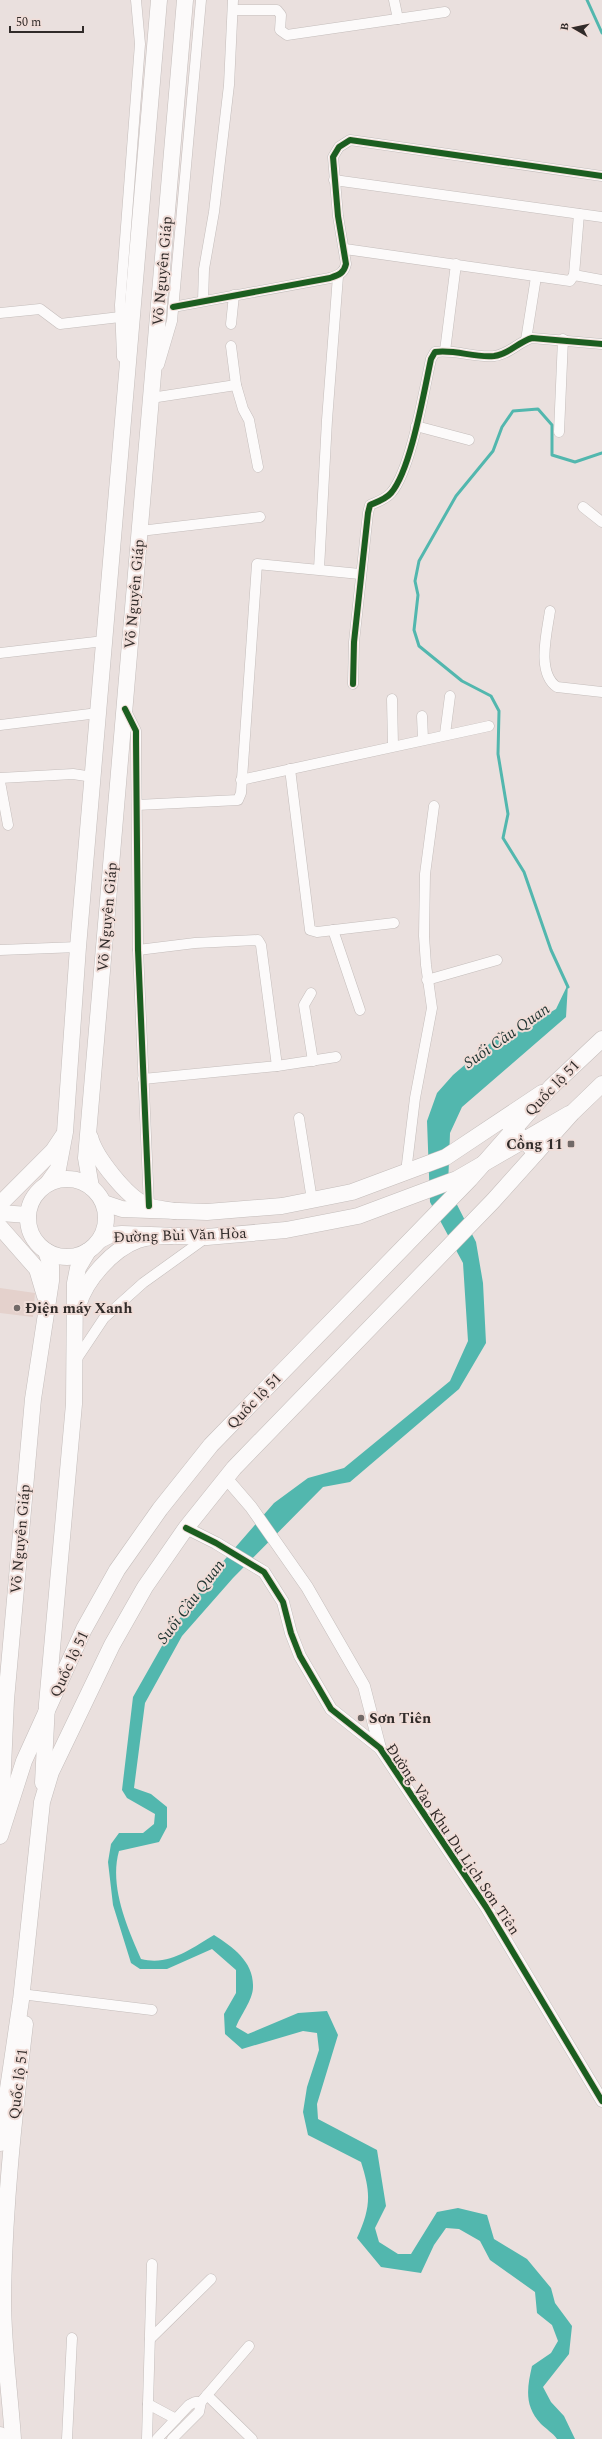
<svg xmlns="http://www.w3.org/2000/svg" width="602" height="2439" viewBox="0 0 602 2439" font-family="Spectral,serif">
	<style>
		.built { fill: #e4d1cc }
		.water { fill: #52b7ae }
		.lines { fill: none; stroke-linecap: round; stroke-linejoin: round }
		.stream { stroke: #52b7ae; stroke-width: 3 }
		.minor-casing { stroke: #c4bdbb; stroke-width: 11 }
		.tertiary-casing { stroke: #c4bdbb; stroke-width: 13 }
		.primary-casing { stroke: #c4bdbb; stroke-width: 17 }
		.trunk-casing { stroke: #c4bdbb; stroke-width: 17 }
		.minor { stroke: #fcfafa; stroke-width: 10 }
		.tertiary { stroke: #fcfafa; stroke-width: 12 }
		.primary { stroke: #fcfafa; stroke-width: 16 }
		.trunk { stroke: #fcfafa; stroke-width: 16 }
		.cycleway-casing { stroke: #f0ddd8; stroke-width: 8 }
		.cycleway { stroke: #1b5e20; stroke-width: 6 }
		.poi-dot { fill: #726a68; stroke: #f0ddd8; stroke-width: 1.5 }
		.labels { text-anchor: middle; stroke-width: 4; stroke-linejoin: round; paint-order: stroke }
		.street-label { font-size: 15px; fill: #312b29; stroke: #f0ddd8 }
		.poi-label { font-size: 15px; font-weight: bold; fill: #312b29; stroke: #f0ddd8; text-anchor: start }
		.water-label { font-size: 16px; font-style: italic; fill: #1c322f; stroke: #f0ddd8 }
	</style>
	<rect width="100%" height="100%" fill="#eae0de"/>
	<path class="built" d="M0 1288 35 1293 33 1317 0 1313Z"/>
	<path class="water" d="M568 984 566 1017 462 1107 450 1133 448 1187 476 1242 483 1283 486 1343 459 1389 350 1482 323 1487 233 1578 182 1636 145 1703 134 1788 151 1794 167 1807V1827L159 1842 119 1851C109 1886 127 1927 141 1959 170 1966 190 1949 214 1935 233 1947 254 1962 253 1987 253 2000 240 2016 236 2027L248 2034 298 2013 327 2011 338 2035 317 2104 318 2119 377 2150 386 2206 375 2228 379 2242 398 2254H411L437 2212 458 2208 487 2215 494 2239 527 2259 551 2288 555 2303 572 2326 569 2354 543 2387 551 2402 564 2416 575 2439H557C553 2433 546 2429 541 2424 524 2406 527 2388 532 2366L551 2353 558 2341 552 2325 537 2313 535 2292 490 2260 480 2241 459 2229 446 2228 434 2245 421 2273 381 2267 357 2238C371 2207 371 2193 361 2162L308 2135 303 2112 307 2087 319 2050 317 2033 303 2031 242 2049 225 2034 224 2014 236 1993V1970L212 1949 167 1969H140L131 1963 113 1905 108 1862 111 1844 119 1833H143L154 1824 155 1814 127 1798 122 1790 133 1697 171 1630 220 1565 274 1503 308 1478 344 1468 450 1381 468 1341 463 1263 430 1202 427 1121 437 1093 453 1075 495 1039 517 1032 556 1009Z"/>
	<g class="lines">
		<g class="stream">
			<path d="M587 0 602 33"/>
			<path d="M568 987 551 950 524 872 503 838 508 814 498 754 499 711 491 696 462 681 419 646 414 630 418 595 415 581 419 561 456 496 493 451 502 427 513 411 538 409 552 425V455L575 462 602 453"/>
		</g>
		<g class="minor-casing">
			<g id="minor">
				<path d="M394 0 398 19"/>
				<path d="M234 10H277L281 15 280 30 287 35 445 12"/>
				<path d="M334 180 602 217"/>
				<path d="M345 249 570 281 574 275 579 214"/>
				<path d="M574 275 602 280"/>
				<path d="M203 301 204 269 214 212 229 85 233 0"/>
				<path d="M173 307 330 278C339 275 344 273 346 264L338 216 333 157 339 147 350 140 602 176"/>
				<path d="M0 313 40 309 60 324 120 317"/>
				<path d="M231 324 234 295"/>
				<path d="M526 340 536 277"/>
				<path d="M231 346 236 385 243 409 249 420 258 467"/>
				<path d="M445 351 456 264"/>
				<path d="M122 357 120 305 140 44 136 0"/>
				<path d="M159 365 172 321 201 0"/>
				<path d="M151 398 236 385"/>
				<path d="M416 426 469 440"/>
				<path d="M559 432 563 339"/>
				<path d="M583 507 602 522"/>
				<path d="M140 531 260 517"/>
				<path d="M319 569 327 420 338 276"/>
				<path d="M550 611C547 632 536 673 557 687L602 692"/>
				<path d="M0 653 104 641"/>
				<path d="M353 684 354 642 368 513 370 505C377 502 386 499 391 493 411 470 424 391 431 359L435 352C455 349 474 358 494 356 510 354 518 342 532 338L602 344"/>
				<path d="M392 699 393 745"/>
				<path d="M125 709 136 731V741L138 950 149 1206"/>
				<path d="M422 716 423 739"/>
				<path d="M0 725 98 713"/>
				<path d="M445 734 450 696"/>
				<path d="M290 769 310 930 317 932 394 923"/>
				<path d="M0 778 73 774 93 777"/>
				<path d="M241 780 489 726"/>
				<path d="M0 782 8 825"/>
				<path d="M137 805 238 800 241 793 257 564 360 574"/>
				<path d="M333 930 360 1010"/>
				<path d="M0 950 78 947"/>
				<path d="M138 950 195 943 258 940 261 945 277 1066 143 1079"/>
				<path d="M427 980 497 960"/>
				<path d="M311 993 304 1005 313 1061"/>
				<path d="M277 1066 336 1057"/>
				<path d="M299 1118 312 1200"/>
				<path d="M406 1172 415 1098 432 1008 426 965 424 936 425 874 434 806"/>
				<path d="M76 1360 104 1318 143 1283 207 1237"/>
				<path d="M29 1995 152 2010"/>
				<path d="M150 2339 211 2279"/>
				<path d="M207 2395 252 2439"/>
				<path d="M148 2404 176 2419"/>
				<path d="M67 2439 72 2338"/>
				<path d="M147 2439 152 2264"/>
				<path d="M157 2439 189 2405 195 2402H201"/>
				<path d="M172 2439 199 2412 201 2402 249 2346"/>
			</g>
		</g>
		<g class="tertiary-casing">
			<g id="tertiary">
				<path d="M226 1478 251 1507 307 1587 364 1686 380 1748"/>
				<path d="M186 1528 216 1543 264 1572 283 1602 291 1633 300 1656 331 1709 380 1748 486 1907 602 2101"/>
			</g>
		</g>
		<g class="primary-casing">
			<g id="primary">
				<path d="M104 1203 122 1209 207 1212 282 1206 352 1192 446 1157 542 1093"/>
				<path d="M0 1213 28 1215"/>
				<path d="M100 1240 110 1235 122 1234 207 1237 286 1230 358 1216 457 1179 569 1114"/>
				<path d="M13 2439C10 2393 3 2346 3 2299 4 2207 14 2116 25 2024"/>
			</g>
		</g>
		<g class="trunk-casing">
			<g id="trunk">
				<path d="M504 1119 536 1153"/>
				<path d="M90 1137C95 1157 127 1197 146 1205 154 1209 165 1209 174 1211"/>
				<circle cx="67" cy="1218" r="39"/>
				<path d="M48 1183 58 1169 65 1132 78 947 159 0"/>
				<path d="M91 1187 86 1158 185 0"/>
				<path d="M0 1204 53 1151 63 1136"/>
				<path d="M0 1227 37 1269 45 1296"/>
				<path d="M78 1306C85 1280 113 1249 138 1240 149 1236 161 1236 172 1236"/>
				<path d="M43 1783 47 1704 74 1404 75 1283 78 1268 88 1251"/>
				<path d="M1 1812 6 1700 33 1399 51 1281V1266L46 1251"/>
				<path d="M0 1836 24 1761 84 1629 117 1570 160 1509 211 1445 470 1179 551 1087 602 1039"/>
				<path d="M0 2143 21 2000 42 1802 51 1772 112 1645 145 1587 186 1528 234 1468 493 1201 572 1113 602 1084"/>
				<path d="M0 2435V2439"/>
			</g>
		</g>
		<use href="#minor" class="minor"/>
		<use href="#tertiary" class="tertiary"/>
		<use href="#primary" class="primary"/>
		<use href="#trunk" class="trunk"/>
		<g class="cycleway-casing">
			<g id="cycleway">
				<path d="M173 307 330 278C339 275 344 273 346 264L338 216 333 157 339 147 350 140 602 176"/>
				<path d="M353 684 354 642 368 513 370 505C377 502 386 499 391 493 411 470 424 391 431 359L435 352C455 349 474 358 494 356 510 354 518 342 532 338L602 344"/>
				<path d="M125 709 136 731V741L138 950 149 1206"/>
				<path d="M186 1528 216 1543 264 1572 283 1602 291 1633 300 1656 331 1709 380 1748 486 1907 602 2101"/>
			</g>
		</g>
		<use href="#cycleway" class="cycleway"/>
	</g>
	<g class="poi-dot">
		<rect x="567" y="1140" width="8" height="8" rx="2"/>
		<circle cx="17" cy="1308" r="4"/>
		<circle cx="361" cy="1718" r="4"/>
	</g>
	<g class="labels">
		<g class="street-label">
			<text transform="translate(162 271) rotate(-85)" y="5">Võ Nguyên Giáp</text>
			<text transform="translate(134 594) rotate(-85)" y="5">Võ Nguyên Giáp</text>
			<text transform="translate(107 917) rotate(-85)" y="5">Võ Nguyên Giáp</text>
			<text transform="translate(552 1088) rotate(-46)" y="5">Quốc lộ 51</text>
			<text transform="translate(180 1235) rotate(-2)" y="5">Đường Bùi Văn Hòa</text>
			<text transform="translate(254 1401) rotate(-46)" y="5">Quốc lộ 51</text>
			<text transform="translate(20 1539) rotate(-85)" y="5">Võ Nguyên Giáp</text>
			<text transform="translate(69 1664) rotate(-65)" y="5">Quốc lộ 51</text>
			<text transform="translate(453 1839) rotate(56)" y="5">Đường Vào Khu Du Lịch Sơn Tiên</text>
			<text transform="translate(18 2084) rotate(-83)" y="5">Quốc lộ 51</text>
		</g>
		<g class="poi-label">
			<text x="563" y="1149" text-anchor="end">Cổng 11</text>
			<text x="25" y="1313">Điện máy Xanh</text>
			<text x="369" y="1723">Sơn Tiên</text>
		</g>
		<g class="water-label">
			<text transform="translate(506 1035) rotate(-35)" y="6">Suối Cầu Quan</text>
			<text transform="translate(190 1601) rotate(-53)" y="6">Suối Cầu Quan</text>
		</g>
	</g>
	<g transform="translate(574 28) rotate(279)" stroke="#f0ddd8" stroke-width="3" paint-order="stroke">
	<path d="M0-3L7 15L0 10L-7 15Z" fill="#312b29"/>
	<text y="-6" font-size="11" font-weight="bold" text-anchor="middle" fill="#312b29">B</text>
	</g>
	<path d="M10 26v6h73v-6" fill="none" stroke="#312b29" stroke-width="2"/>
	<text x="16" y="26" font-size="12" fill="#312b29" stroke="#f0ddd8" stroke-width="3" paint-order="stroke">50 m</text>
</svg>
